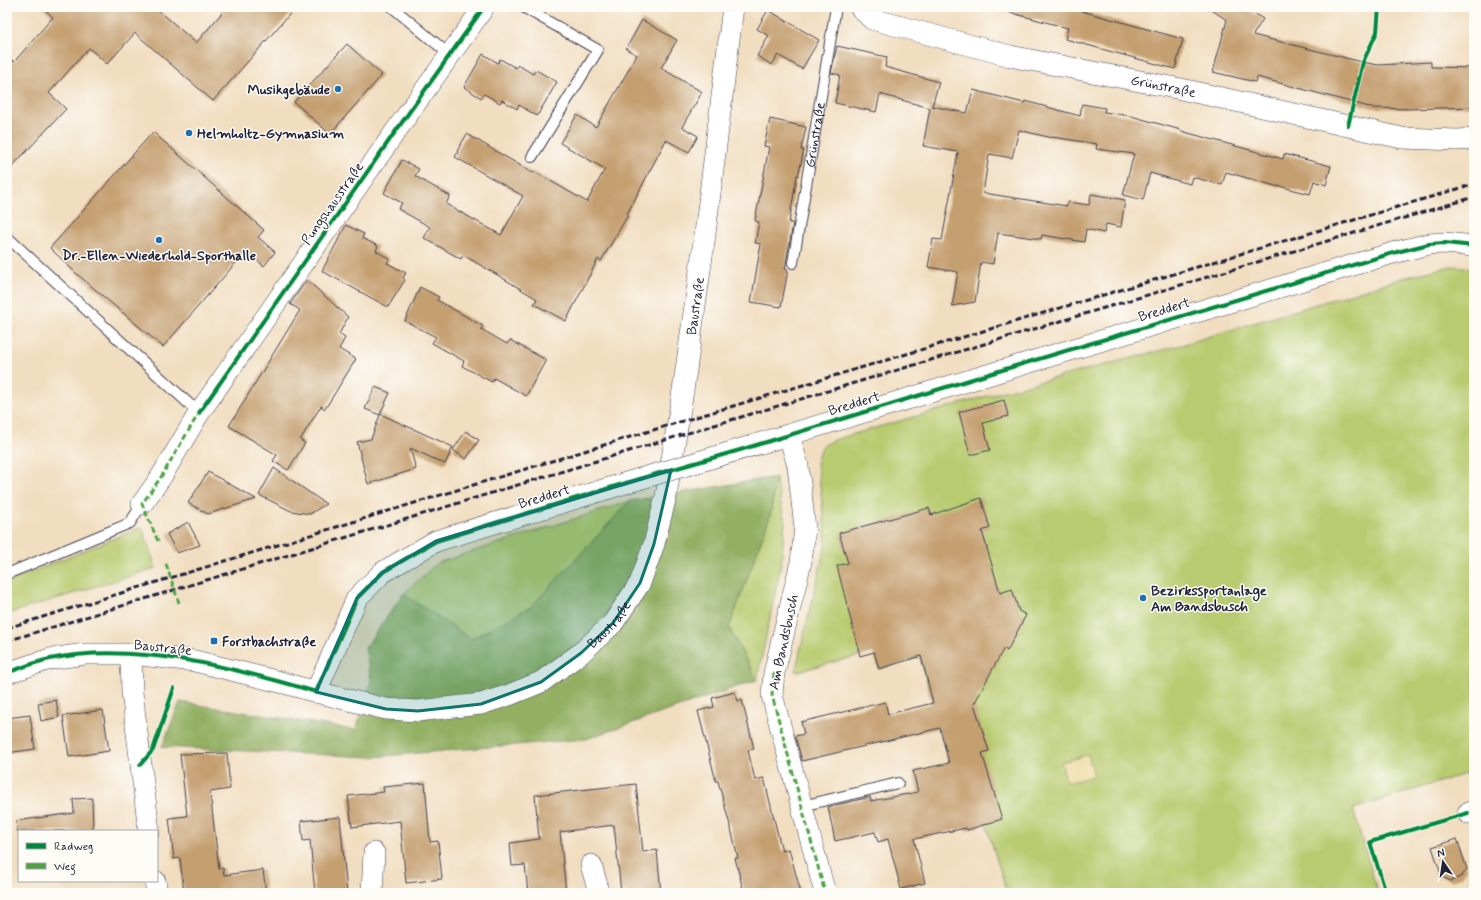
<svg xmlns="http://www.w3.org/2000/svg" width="1481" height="900" viewBox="0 0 1481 900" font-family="Mynerve,sans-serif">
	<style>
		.green { fill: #b8cb6f; stroke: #6d7655 }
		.forest { fill: #92af62; stroke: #5a684e }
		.sand { fill: #eeda9e; stroke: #887e6c }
		.building { fill: #c49f70 }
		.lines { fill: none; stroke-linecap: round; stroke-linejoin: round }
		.service-casing { stroke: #413e4f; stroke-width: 12 }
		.minor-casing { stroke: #413e4f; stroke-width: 22 }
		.service { stroke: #fff; stroke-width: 10 }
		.minor { stroke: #fff; stroke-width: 21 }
		.rail { stroke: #22223b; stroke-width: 3; stroke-dasharray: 6 3; stroke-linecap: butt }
		.minor-bridge-casing { stroke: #413e4f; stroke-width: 22; stroke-linecap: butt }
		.minor-bridge { stroke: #fff; stroke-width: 21 }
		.quiet { stroke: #50a245; stroke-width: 3; stroke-dasharray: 6 3; stroke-linecap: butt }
		.cycleway-casing { stroke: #fdfcf7; stroke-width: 6 }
		.cycleway { stroke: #00873e; stroke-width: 4 }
		.marked { fill: #0f766e; fill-opacity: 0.2; stroke: #0f766e; stroke-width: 3; stroke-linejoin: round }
		.poi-dot { fill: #1f6fb2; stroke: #fdfcf7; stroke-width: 1.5 }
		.labels { text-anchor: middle; stroke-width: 3; stroke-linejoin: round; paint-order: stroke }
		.street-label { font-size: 14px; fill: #22223b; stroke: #fdfcf7 }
		.poi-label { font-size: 14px; font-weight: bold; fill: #22223b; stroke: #fdfcf7; text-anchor: start }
	</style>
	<rect width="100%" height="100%" fill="#fdfcf7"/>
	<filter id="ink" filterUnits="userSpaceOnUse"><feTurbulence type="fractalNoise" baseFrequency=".025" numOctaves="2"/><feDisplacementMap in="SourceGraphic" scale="8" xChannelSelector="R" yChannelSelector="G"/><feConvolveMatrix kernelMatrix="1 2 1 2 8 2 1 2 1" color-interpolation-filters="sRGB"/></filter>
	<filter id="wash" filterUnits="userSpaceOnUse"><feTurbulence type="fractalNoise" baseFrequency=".012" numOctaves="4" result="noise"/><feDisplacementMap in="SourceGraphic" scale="16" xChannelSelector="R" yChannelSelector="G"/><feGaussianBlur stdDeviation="0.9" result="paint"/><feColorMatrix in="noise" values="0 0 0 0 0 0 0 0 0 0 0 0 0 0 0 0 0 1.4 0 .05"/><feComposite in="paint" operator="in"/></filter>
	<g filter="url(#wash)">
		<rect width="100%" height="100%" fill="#f1ddbf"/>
		<g class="green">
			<path d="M1451 266 1474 268V771L1353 809 1378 893H1007L986 824 967 830 920 657 879 669 874 652 795 672 826 543 821 493 817 464 818 455 823 446 833 440 1001 392 1181 345 1406 277Z"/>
			<path d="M776 478 785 523 781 564 757 680 729 628 770 516Z"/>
			<path d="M630 501 531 607 471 639 403 594 437 563Z"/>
			<path d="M142 527 156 568 7 614V582Z"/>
		</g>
		<path class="forest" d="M776 477 770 516 729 628 757 680 586 739 371 757 162 747 180 702 356 730 371 680 365 648 403 594 471 639 531 607 630 501Z"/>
		<path class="sand" d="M1088 755 1094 776 1067 783 1061 762Z"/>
		<g id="blocks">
			<g class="building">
				<path d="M42 7H155L196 43 227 7H296L213 101 135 33 107 64 89 48 49 93 66 109 7 172V55L14 62 53 17Z"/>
				<path d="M1009 7H1078V10L1183 39 1175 69 1065 39 1068 28 1008 12Z"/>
				<path d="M1207 7H1244L1263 19 1253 35 1362 62 1378 65 1431 62V67L1474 68V107L1408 109 1373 108 1257 77 1255 82 1213 72 1227 20Z"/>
				<path d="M768 10 819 40 802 69 778 55 772 65 757 56 769 36 757 29Z"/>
				<path d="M642 20 677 40 661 68 702 92 682 127 698 136 689 152 666 140 627 214 628 215 601 261 598 259 566 321 534 304 537 299 501 277 463 255 461 259 424 238 430 227 398 209 402 203 384 193 402 160 419 169 415 176 450 196 446 204 501 235 523 196 455 157 458 152 457 151 467 134 533 173V171L587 202 605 169 560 143 577 115 596 127 637 55 626 49Z"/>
				<path d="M347 44 382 75 330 134 294 102Z"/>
				<path d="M837 46 887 57 885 67 939 82 932 106 967 113 973 90 1024 103 1025 101 1080 116 1082 104 1105 108 1104 112 1131 116 1181 130V131L1283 159 1284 154 1331 166 1326 185 1314 181 1310 194 1279 186V187L1226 172 1222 185 1192 177 1190 184 1150 173 1143 200 1123 195 1134 154 1096 149 1097 144 1052 137V138L1019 130 1012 158 989 154 983 193 1067 206 1068 202 1089 205 1091 194 1125 200 1121 227 1106 224 1104 233 1086 229 1084 242 1042 235 1041 239 998 233 993 264 981 262 975 302 952 306 958 272 928 267 933 239 942 240 958 152 923 146 930 108 880 94 876 112 835 103 840 75 831 73Z"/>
				<path d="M483 54 498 63 500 59 516 68 518 65 533 74 536 70 557 82 537 116 519 105 517 109 502 100 500 103 484 94 481 98 464 87Z"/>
				<path d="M770 119 806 127 801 150H804L798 176 797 175 789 223H793L785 269 788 270 781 307 751 302 761 244 755 243 759 222 755 221 769 147 764 146Z"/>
				<path d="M153 132 264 230 258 237 275 252 264 266 246 251 163 347 77 274 50 248Z"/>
				<path d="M346 225 364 234 362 238 378 246 376 251 390 259 387 263 406 273 403 278 405 280 388 307 322 271Z"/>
				<path d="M307 280 348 317 339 334 345 338 339 349 356 359 325 409 321 406 300 440 305 443 288 470 273 461 277 455 229 426 300 310 290 304Z"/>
				<path d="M420 287 439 297 437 300 483 326 481 329 507 344 510 340 546 360 526 396 494 378 492 382 462 366 464 361 432 343 436 337 405 321Z"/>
				<path d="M375 387 390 393 380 414 453 447 445 464 410 448 416 469 368 484 357 442 371 439 380 415 365 409Z"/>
				<path d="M1004 400 1008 416 983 423 990 450 970 455 959 412Z"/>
				<path d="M466 431 479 440 466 459 453 450Z"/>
				<path d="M274 468 326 504 310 514 291 511 259 495Z"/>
				<path d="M208 472 256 499 208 514 188 503Z"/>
				<path d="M981 498 990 528 982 531 1000 593 1012 589 1019 611 1026 615 1007 651 1004 648 974 704 989 751 982 753 1002 819 967 830 966 828 914 839 925 883 901 889 888 839 878 842 875 832 835 841 828 807 870 797 871 801 918 792 913 771 949 763 940 728 802 761 795 736 804 734 801 722 885 702 888 714 933 703 921 656 879 669 874 652 860 656 837 566 848 563 839 533 929 508 931 515Z"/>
				<path d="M188 522 200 545 177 553 167 534Z"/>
				<path d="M735 692 738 701 742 700 754 749 748 750 755 780 764 778 782 851 789 849 801 893H744L735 858H738L731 829 718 781H716L698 711 714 707 712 698Z"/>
				<path d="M56 700 59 717 41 721 38 703Z"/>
				<path d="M103 710 109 751 69 757 63 716Z"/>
				<path d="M30 715 35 749 7 753V718Z"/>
				<path d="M227 753 230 789 210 792 219 869 223 868 224 875 263 870 266 893H184L180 858 174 859 169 818 187 816 180 754Z"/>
				<path d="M425 783 430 842 438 841 442 879 406 883 400 821 352 827 348 796 384 792 383 787Z"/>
				<path d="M636 784 643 852 657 850 661 893H621L614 825 560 832 566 893H528L525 865 512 866 510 843 539 839 535 795Z"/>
				<path d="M92 798 93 831H17L16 821 74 813 73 799Z"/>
				<path d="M340 817 347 893H315L310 840 303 841 301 821Z"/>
				<path d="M1457 839 1467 869 1462 876 1451 881 1442 877 1432 847Z"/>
			</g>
		</g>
	</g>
	<g filter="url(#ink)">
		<use href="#blocks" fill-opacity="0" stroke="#413e4f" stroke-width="1"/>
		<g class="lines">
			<g class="service-casing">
				<g id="service">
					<path d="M392 7 450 55"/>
					<path d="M523 7 598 50 532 157"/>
					<path d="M7 237 199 413"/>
					<path id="s1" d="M793 263 836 7"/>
					<path d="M7 574 130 523 142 504"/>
					<path d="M802 806 898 783"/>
				</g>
			</g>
			<g class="minor-casing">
				<g id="minor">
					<path id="s2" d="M860 7 872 19 1010 56 1181 89 1402 138 1457 140 1474 139"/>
					<path d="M789 435 798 466 805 528 801 562 774 673 772 695 825 893"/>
					<path d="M698 462 1393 253 1429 244 1445 243 1474 246"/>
					<path d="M142 504 161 477 199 413 393 135 484 7"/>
					<path d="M131 654 132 692 149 831"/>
					<path id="s3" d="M7 673 50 659 85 654H131L195 661 284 683 316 692 386 709 418 711 481 704 509 695 541 682 581 653 613 623 640 583 654 544 666 496 684 384 704 242 733 7"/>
					<path d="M316 692 357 598 383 572 436 541 639 479"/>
					<path d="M1468 813 1474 811"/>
					<path d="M591 865 597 885V893"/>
					<path d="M155 881 157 893"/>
					<path d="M372 893 374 853"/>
				</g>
			</g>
			<use href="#service" class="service"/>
			<use href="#minor" class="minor"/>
			<g class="rail">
				<path d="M7 628 643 433 1474 184"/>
				<path d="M7 641 711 426 1474 197"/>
			</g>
			<g class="minor-bridge-casing">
				<path id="minor-bridge" d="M639 479 698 462"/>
			</g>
			<use href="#minor-bridge" class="minor-bridge"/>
			<g class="quiet">
				<path d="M158 541 142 504 161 477 199 413"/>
				<path d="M166 564 179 603"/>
				<path d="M774 673 772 695 825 893"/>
			</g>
			<g class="cycleway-casing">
				<g id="cycleway">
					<path d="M1348 126 1363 62 1377 32 1379 7"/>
					<path d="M199 413 393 135 484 7"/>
					<path d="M7 673C21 668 35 662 50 659 134 641 235 668 316 692L357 598 383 572 436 541 639 479 740 450 1012 367 1393 253 1429 244 1445 243 1474 246"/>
					<path d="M140 765 153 750 174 688"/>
					<path d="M1386 893 1370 842 1468 813"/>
				</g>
			</g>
			<use href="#cycleway" class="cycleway"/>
		</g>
	</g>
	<path class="marked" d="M671 470 654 544 640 583 613 623 581 653 541 682 481 704 418 711 386 709 316 692 357 598 383 572 436 541Z"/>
	<g class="poi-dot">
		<circle cx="338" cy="89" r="4"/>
		<circle cx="189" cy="133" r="4"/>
		<circle cx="159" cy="240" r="4"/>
		<circle cx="1143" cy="598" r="4"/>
		<rect x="210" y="637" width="8" height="8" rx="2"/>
	</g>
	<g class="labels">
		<g class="street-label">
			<text dy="5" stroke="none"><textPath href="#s2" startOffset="316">Grünstraße</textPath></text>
			<text dy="5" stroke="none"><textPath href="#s1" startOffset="130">Grünstraße</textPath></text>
			<text transform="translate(332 203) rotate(-55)" y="5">Pungshausstraße</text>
			<text dy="5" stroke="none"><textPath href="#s3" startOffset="972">Baustraße</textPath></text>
			<text transform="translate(1164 309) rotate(-17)" y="5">Breddert</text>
			<text transform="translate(854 403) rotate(-17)" y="5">Breddert</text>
			<text transform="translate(544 496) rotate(-17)" y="5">Breddert</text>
			<text dy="5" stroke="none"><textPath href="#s3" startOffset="637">Baustraße</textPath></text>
			<text transform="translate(783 642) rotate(-78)" y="5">Am Bandsbusch</text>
			<text transform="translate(163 647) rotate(6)" y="5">Baustraße</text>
		</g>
		<g class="poi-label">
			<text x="330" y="94" text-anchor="end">Musikgebäude</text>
			<text x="197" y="138">Helmholtz-Gymnasium</text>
			<text x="159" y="260" text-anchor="middle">Dr.-Ellen-Wiederhold-Sporthalle</text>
			<text x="1151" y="595">Bezirkssportanlage<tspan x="1151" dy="16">Am Bandsbusch</tspan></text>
			<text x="222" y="646">Forstbachstraße</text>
		</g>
	</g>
	<rect width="1481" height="900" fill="none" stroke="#fdfcf7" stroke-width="24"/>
	<rect x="18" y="830" width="140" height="52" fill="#fdfcf7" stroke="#a5a5ac"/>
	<rect x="26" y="843" width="20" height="6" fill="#00873e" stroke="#a5a5ac"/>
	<text x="54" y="850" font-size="12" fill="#22223b">Radweg</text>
	<rect x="26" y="863" width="20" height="6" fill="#50a245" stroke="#a5a5ac"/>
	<text x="54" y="870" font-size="12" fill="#22223b">Weg</text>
	<g transform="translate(1443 862) rotate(347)" stroke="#fdfcf7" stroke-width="3" paint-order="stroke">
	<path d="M0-3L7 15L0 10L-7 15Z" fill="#22223b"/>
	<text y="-6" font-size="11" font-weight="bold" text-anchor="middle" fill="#22223b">N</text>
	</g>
</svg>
